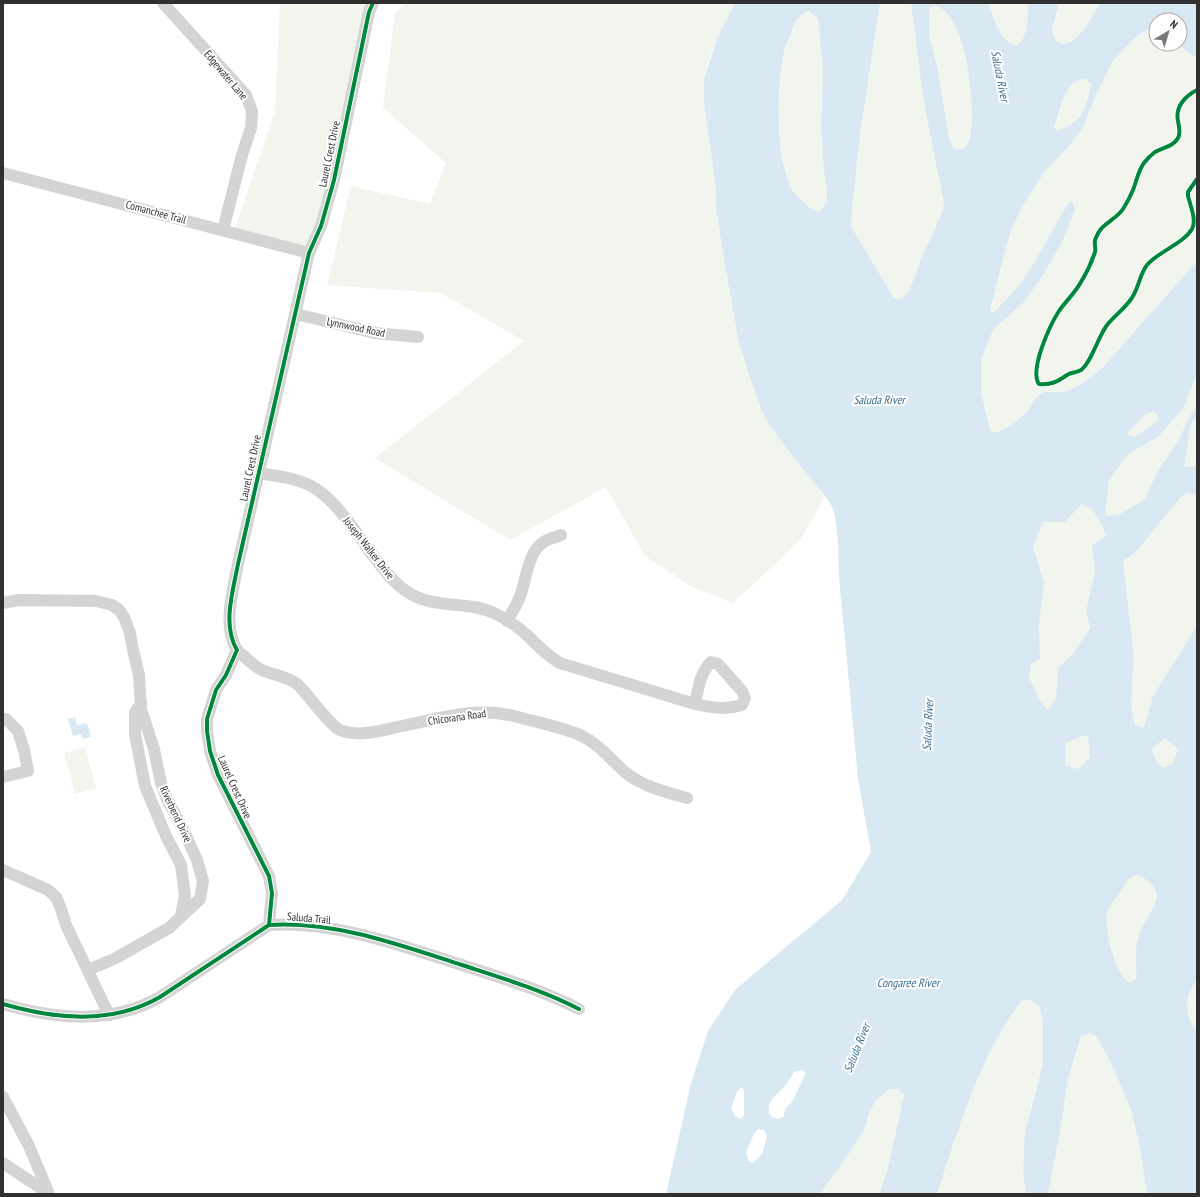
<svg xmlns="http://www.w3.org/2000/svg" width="1200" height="1197" viewBox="0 0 1200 1197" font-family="'PT Sans Narrow',sans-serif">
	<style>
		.green { fill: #f1f5ed }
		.water { fill: #d9e9f3; fill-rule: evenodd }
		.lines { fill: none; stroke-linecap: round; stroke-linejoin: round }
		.minor { stroke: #d4d4d4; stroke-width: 12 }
		.cycleway-casing { stroke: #fff; stroke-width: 6 }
		.cycleway { stroke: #00873e; stroke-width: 4 }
		.labels { text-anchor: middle; stroke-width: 4; stroke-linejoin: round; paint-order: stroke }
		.street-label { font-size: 11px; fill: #303030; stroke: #fff }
		.water-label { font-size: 12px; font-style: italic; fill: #3a7096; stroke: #fff }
	</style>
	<rect width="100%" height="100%" fill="#fff"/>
	<g class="green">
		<path d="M279 3H375L348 84 311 256 234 232 275 111 280 4Z"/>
		<path d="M406 3H608L613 5 617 3H735C723 26 708 52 705 78 703 86 704 94 704 103L715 181 716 209 722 247 738 339 748 372 762 411 794 458 825 496 800 541 733 603 692 587 645 556 606 487 510 540 375 458 524 341 441 293 327 285 351 186 430 204 446 163 383 108 395 13Z"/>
		<path d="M880 3H911L944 202C943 207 943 212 941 217 935 231 927 245 921 259 917 269 911 293 902 298 900 300 897 299 894 298L852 228 851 221 860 134Z"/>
		<path d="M988 3H1028C1027 15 1029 43 1015 47 999 40 993 18 988 3Z"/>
		<path d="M1058 3H1100C1090 18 1079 49 1057 42 1047 27 1060 18 1058 3Z"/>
		<path d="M933 5C968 12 977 113 969 140 967 145 965 147 962 150L954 149 949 138 937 66 929 35V13L930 8Z"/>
		<path d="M809 11 817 17 819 27 823 69 821 126 823 161 828 191 827 202 819 212C809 209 799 199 793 191 776 163 776 80 785 48 786 43 789 39 791 34 795 24 798 14 809 11Z"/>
		<path d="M1150 29 1156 30V44H1178L1197 59V261L1104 366C1093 376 1080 387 1065 391 1058 393 1048 389 1041 394 1034 398 1031 406 1026 413 1019 419 1001 435 992 432L990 430 981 392V360L993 330 1025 301 1044 274 1053 258 1068 204C1047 237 1032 274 1005 302 1000 306 996 311 991 314V307L1010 233 1023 205 1046 170 1068 147 1083 128 1096 95 1112 62 1122 51 1135 38 1143 32Z"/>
		<path d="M1085 79 1091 84C1087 101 1085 118 1068 126 1064 128 1061 131 1056 130L1054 127 1055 124C1062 107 1063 82 1085 79Z"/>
		<path d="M1195 377H1197V407L1191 414 1177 443 1157 472 1145 499 1120 514 1105 516 1109 481 1127 455 1159 436 1184 407Z"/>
		<path d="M1153 411 1157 414 1159 420 1134 437 1127 434 1144 416Z"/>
		<path d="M1197 417V466L1184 467 1191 423Z"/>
		<path d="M1188 493 1197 496V626L1153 696 1144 728 1135 725 1131 706 1134 656 1123 561 1135 553 1181 497Z"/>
		<path d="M1081 505 1092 509 1102 525 1106 536 1092 546 1095 571 1086 610 1090 628 1072 655 1058 668 1056 698 1048 711 1040 701 1029 677 1031 664 1040 659 1039 625 1044 582 1033 547 1043 522H1065Z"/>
		<path d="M1088 736 1090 756 1078 769 1065 765 1066 743 1079 737Z"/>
		<path d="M1165 738 1178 749 1173 763 1163 768 1156 759 1152 749Z"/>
		<path d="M85 747 96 788 75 794 64 753Z"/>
		<path d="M1136 875C1147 878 1160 887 1156 901 1151 914 1141 925 1139 938 1136 951 1137 965 1136 978L1131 983C1116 980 1104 928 1107 914 1109 905 1114 900 1120 893 1122 889 1124 883 1128 880 1130 878 1133 876 1136 875Z"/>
		<path d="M1197 979V1032C1182 1012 1186 999 1197 979Z"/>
		<path d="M1031 1000 1040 1008 1043 1024V1063L1030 1109 1023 1173 1026 1194H937C959 1128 979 1058 1021 1001Z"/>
		<path d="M1089 1033 1096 1036 1111 1063 1132 1112 1140 1150 1147 1194H1048L1059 1138 1068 1078 1081 1036Z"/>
		<path d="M889 1089H898L904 1095 887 1172 879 1194H820L850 1152 865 1129 869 1112 878 1098Z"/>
	</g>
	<g class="water">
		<path d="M735 3H880L860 134 851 221 852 228 894 298C897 299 900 300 902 298 911 293 917 269 921 259 927 245 935 231 940 217 943 212 943 207 944 202L935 159 923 96 911 3H988C994 18 999 40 1015 46 1029 42 1027 15 1028 3H1058C1059 13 1051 25 1053 34 1054 38 1056 42 1060 43 1078 48 1092 15 1100 3H1197V59L1178 44H1180V20H1156V30L1150 29 1143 32 1135 38 1122 51 1112 62 1096 95 1083 128 1068 147 1046 170 1023 205 1010 233 991 307V314C996 311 1000 306 1005 301 1032 274 1047 237 1068 204L1072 201 1074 206 1075 210 1063 240 1044 274 1025 301 993 330 981 360V392L990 430 992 432C1001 435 1019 419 1026 413 1031 407 1033 400 1039 395 1046 389 1057 394 1065 391 1080 387 1093 376 1104 366L1197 261V377L1195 378 1184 407 1159 436 1127 455 1109 481 1105 516 1120 514 1145 499 1157 472 1177 443 1191 414 1197 407V417L1191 423 1184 467 1197 466V496L1188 493 1181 497 1135 553 1123 561 1134 656 1131 706 1135 725 1144 727 1153 696 1197 626V979C1185 998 1183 1013 1197 1032V1194H1147L1140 1150 1132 1112 1111 1063 1096 1036 1089 1033 1081 1036 1068 1079 1059 1138 1048 1194H1026L1023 1173 1025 1132 1043 1063V1024L1040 1008 1031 1000 1021 1001C979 1058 959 1128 937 1194H879L887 1172 904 1095 898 1089H889L878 1098 869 1112 865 1129 850 1152 820 1194H666L691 1083 708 1031 735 990 842 900 871 852 858 778 839 577 838 541 835 516 832 507 825 496 794 458 770 426 762 411 748 372 738 339 722 247 716 209 715 181 704 103V79L717 38ZM933 5C968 11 977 113 969 141 967 145 965 147 962 150L954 149 949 138 937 66 929 35V13L930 8ZM809 11 817 17 819 27 823 69 821 126 823 161 827 191V202L819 212C809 209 799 199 793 191 775 162 776 81 785 48 786 43 789 39 791 34 794 24 798 14 809 11ZM1085 79 1091 84C1087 101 1085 118 1068 126 1064 128 1061 131 1056 130L1054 127 1055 124C1062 107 1063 81 1085 79ZM1153 411 1157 414 1159 420 1134 437 1127 434 1144 416ZM1081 505 1092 509 1102 525 1106 536 1092 545 1095 571 1086 610 1090 628 1072 655 1058 668 1056 698 1048 710 1040 701 1029 677 1031 664 1040 659 1039 625 1044 582 1033 547 1043 522H1065ZM1088 736 1090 757 1078 769 1065 765 1066 743 1079 737ZM1165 738 1178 749 1173 763 1163 768 1156 760 1152 749ZM1136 875C1147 878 1160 888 1156 901 1150 916 1139 928 1137 944 1135 955 1137 967 1136 978L1131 983C1116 980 1104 928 1107 913 1109 905 1115 900 1120 893 1123 889 1124 883 1128 880 1130 878 1133 876 1136 875ZM803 1070 806 1073 792 1102 785 1109 784 1116 779 1119 771 1117C765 1101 773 1099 783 1088 787 1083 791 1078 794 1072ZM741 1087 744 1090V1115L741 1119 735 1116 731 1108 737 1092ZM758 1129 764 1130 767 1137 762 1154 753 1163 749 1161 746 1152 754 1134Z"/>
		<path d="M75 717 77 725 87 723 91 737 83 739 81 734 73 736 68 719Z"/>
	</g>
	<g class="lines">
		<g class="minor">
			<path d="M163 3 246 95 252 111 251 128 242 155 223 230"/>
			<path d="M3 173 309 253"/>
			<path d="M296 314 375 333 418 337"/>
			<path d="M258 473C278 476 299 478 316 489 336 501 359 536 373 556 383 568 392 582 406 591 435 611 466 599 496 614 508 620 521 629 530 638 540 648 548 656 560 663L695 704"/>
			<path d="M3 603 19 600 96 601 112 605 119 610 124 617 130 633 133 650 139 675 141 709 154 749 161 783 167 799 183 829 197 860 203 881 200 899 169 928 114 959 88 970"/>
			<path d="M507 621C511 613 518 604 520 596 526 581 528 554 541 544 546 539 554 538 561 535"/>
			<path d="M237 650C244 656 251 663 258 668 269 675 286 675 297 684 308 694 330 726 340 730 359 738 383 730 402 726 441 718 479 706 518 717 539 723 563 727 582 736 600 745 611 760 626 773 644 787 665 792 687 798"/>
			<path d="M711 662 718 664 742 691 745 698 742 705C726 710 712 708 695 704 698 689 700 673 711 662Z"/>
			<path d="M141 704 135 712V734L145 786 166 836 181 865 185 896 181 916"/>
			<path d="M3 720 6 719 18 731 24 750 28 771 3 777"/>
			<path d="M3 870 48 890 56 897 60 906 66 925 109 1015"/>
			<path d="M269 925 272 893 269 876 218 775 210 751 207 731V719L216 690 226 675 237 650C222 625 233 591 238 564L309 253 321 226 334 180 369 12 373 3"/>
			<path d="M3 1004C55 1019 111 1025 160 997L269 925C335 921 400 945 462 965 502 978 542 990 579 1009"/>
			<path d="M3 1097 29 1146 49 1194"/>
			<path d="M3 1163 48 1193"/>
		</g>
		<g class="cycleway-casing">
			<g id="cycleway">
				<path d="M1197 90C1185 96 1175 107 1178 121 1179 127 1181 133 1178 138 1173 147 1163 147 1155 152 1151 155 1147 159 1144 163 1138 171 1137 180 1133 190 1130 197 1127 203 1123 209 1114 222 1101 222 1095 240 1094 244 1096 248 1095 252 1092 261 1086 274 1081 282 1075 293 1066 301 1059 311 1050 325 1029 370 1039 384 1051 385 1057 382 1067 375 1071 372 1076 373 1081 370 1091 363 1098 337 1107 325 1115 315 1127 307 1133 296 1139 286 1140 274 1147 265 1159 251 1183 244 1192 229 1197 220 1190 205 1188 196V192L1197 179"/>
				<path d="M269 925 272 893 269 876 218 775 210 751 207 731V719L216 690 226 675 237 650C222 625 233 591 238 564L309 253 321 226 334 180 369 12 373 3"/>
				<path d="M3 1004C55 1019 111 1025 160 997L269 925C335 921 400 945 462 965 502 978 542 990 579 1009"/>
			</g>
		</g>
		<use href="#cycleway" class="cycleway"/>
	</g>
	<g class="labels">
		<g class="street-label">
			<text transform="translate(226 75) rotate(50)" y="4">Edgewater Lane</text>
			<text transform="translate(329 154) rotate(-78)" y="4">Laurel Crest Drive</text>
			<text transform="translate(156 212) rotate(15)" y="4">Comanchee Trail</text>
			<text transform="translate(356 327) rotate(12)" y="4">Lynnwood Road</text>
			<text transform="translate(250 468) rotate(-78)" y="4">Laurel Crest Drive</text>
			<text transform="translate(369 548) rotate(52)" y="4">Joseph Walker Drive</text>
			<text transform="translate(457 717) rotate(-8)" y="4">Chicorana Road</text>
			<text transform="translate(235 787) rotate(66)" y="4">Laurel Crest Drive</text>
			<text transform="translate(176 814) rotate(65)" y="4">Riverbend Drive</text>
			<text transform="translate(309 918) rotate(5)" y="4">Saluda Trail</text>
		</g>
		<g class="water-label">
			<text transform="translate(1000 76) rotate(79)" y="4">Saluda River</text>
			<text x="879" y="404">Saluda River</text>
			<text transform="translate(928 725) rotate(-87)" y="4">Saluda River</text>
			<text x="908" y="987">Congaree River</text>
			<text transform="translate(857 1048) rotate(-68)" y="4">Saluda River</text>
		</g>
	</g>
	<rect width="1200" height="1197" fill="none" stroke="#303030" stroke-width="8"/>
	<g transform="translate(1168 32) rotate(38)"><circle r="19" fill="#ffffff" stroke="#acacac"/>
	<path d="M0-3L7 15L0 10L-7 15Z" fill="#787878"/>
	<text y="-6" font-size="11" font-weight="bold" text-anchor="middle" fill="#303030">N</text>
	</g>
</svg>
